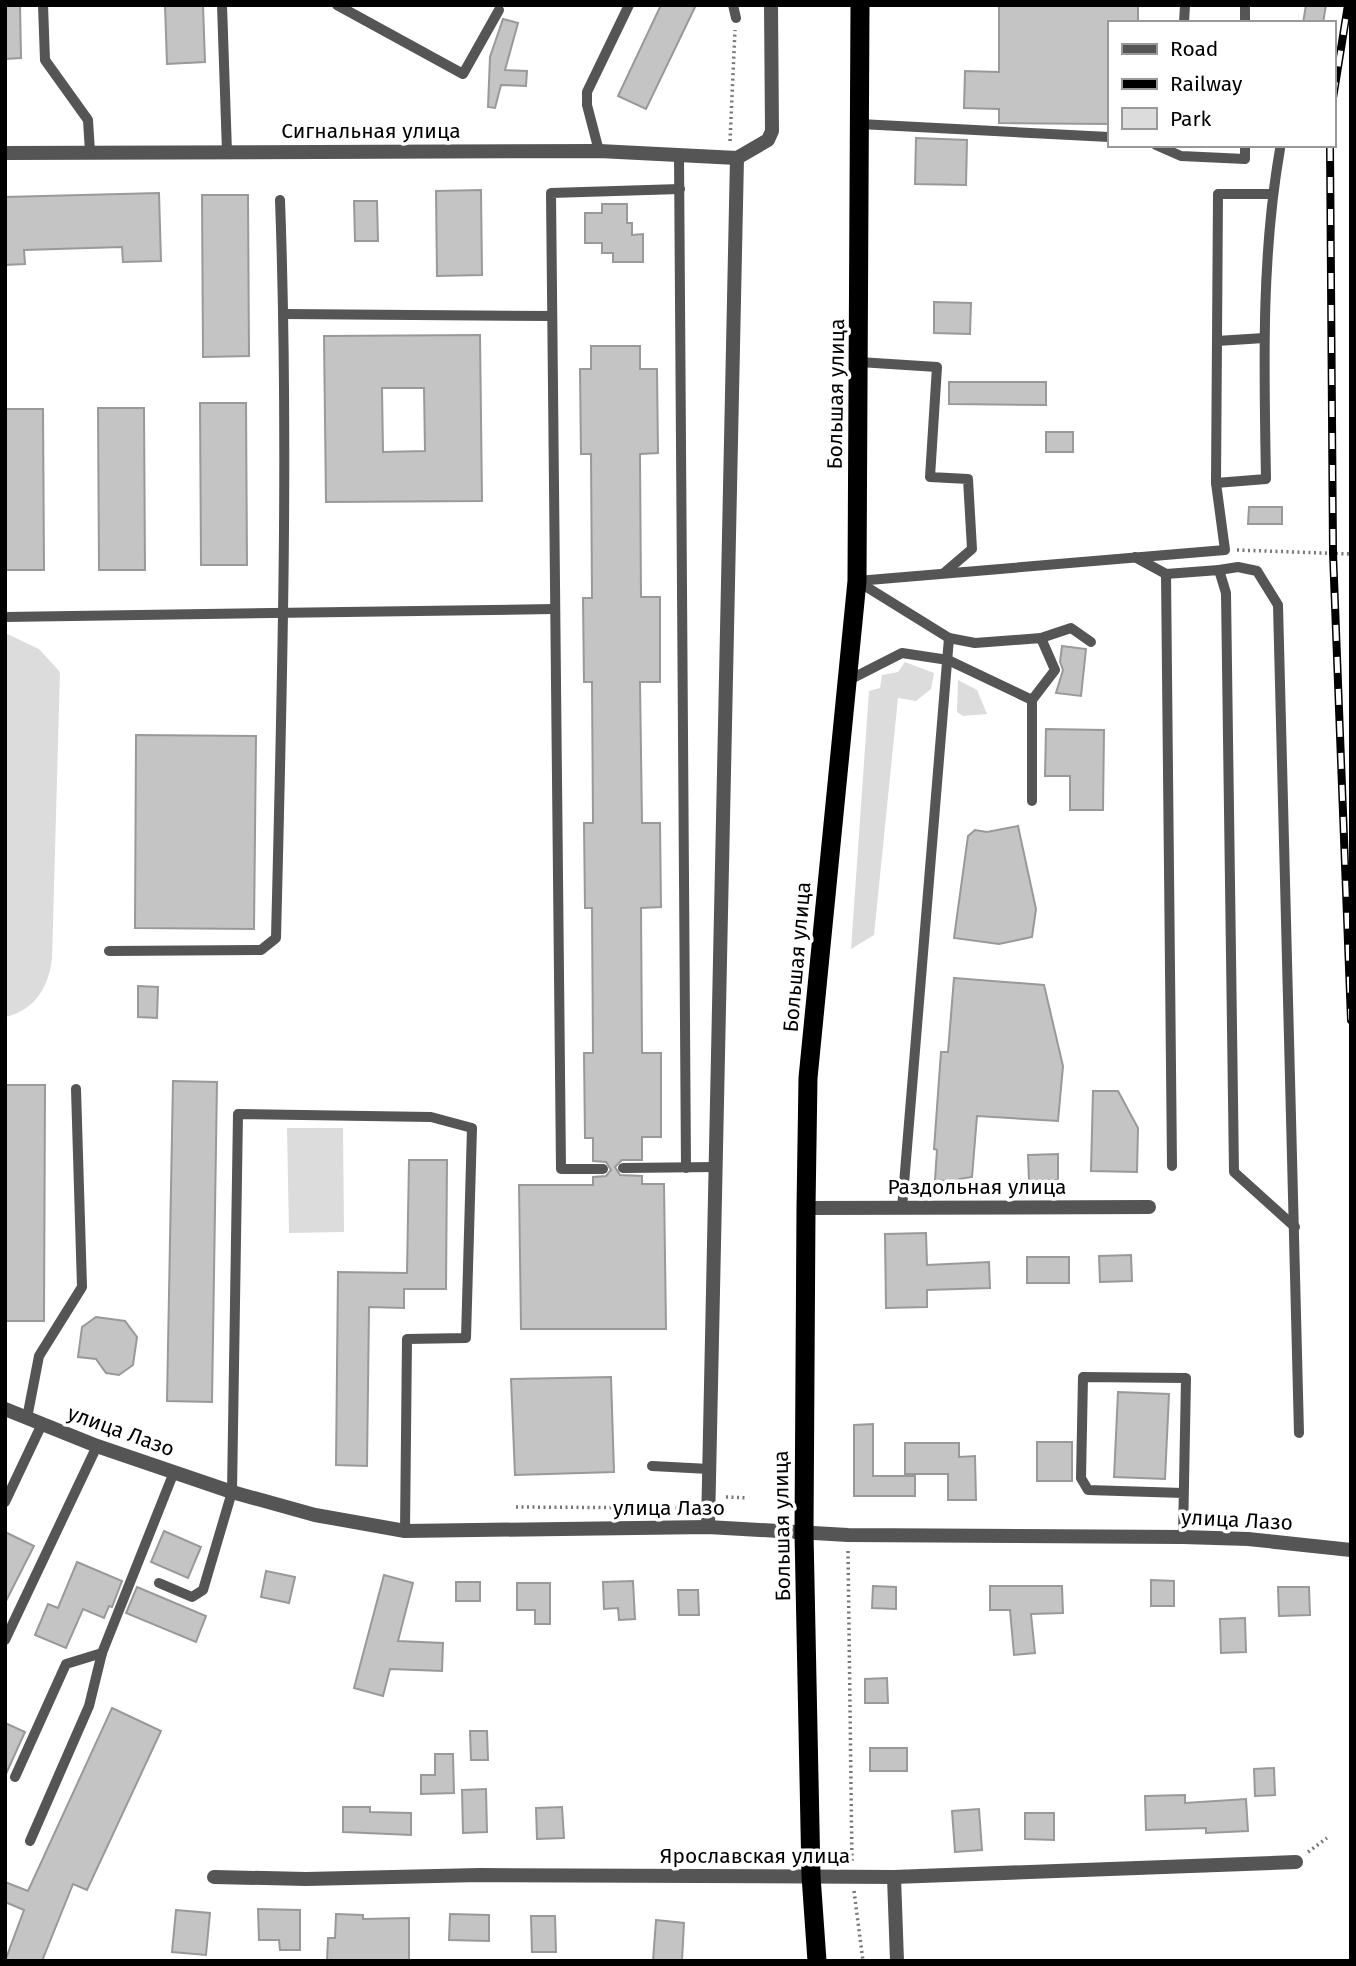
<svg xmlns="http://www.w3.org/2000/svg" width="1356" height="1966" viewBox="0 0 1356 1966" font-family="'Fira Sans',sans-serif">
	<style>
		.green { fill: #dcdcdc }
		.building { fill: #c4c4c4; stroke: #999; stroke-width: 2; fill-rule: evenodd }
		.lines { fill: none; stroke-linecap: round; stroke-linejoin: round }
		.path { stroke: #777; stroke-width: 3.5; stroke-dasharray: 2 3.5; stroke-linecap: butt }
		.service { stroke: #555; stroke-width: 10 }
		.minor { stroke: #555; stroke-width: 14 }
		.trunk { stroke: #000; stroke-width: 19 }
		.rail-casing { stroke: #000; stroke-width: 8 }
		.rail { stroke: #fff; stroke-width: 5; stroke-dasharray: 16; stroke-linecap: butt }
		.labels { text-anchor: middle; stroke-width: 7; stroke-linejoin: round; paint-order: stroke }
		.street-label { font-size: 21px; fill: #000; stroke: #fff }
	</style>
	<rect width="100%" height="100%" fill="#fff"/>
	<g class="green">
		<path d="M5 633 39 649 60 672 52 959C48 988 35 1010 5 1017Z"/>
		<path d="M905 662 934 673 931 689 916 701 898 698 874 935 851 949 869 691 880 688 882 675 898 672Z"/>
		<path d="M958 680 977 690 987 714 963 716 957 712Z"/>
		<path d="M287 1128H343L344 1232 289 1233Z"/>
	</g>
	<g class="building">
		<path d="M5 5H20L21 58 5 59Z"/>
		<path d="M165 5H203L205 62 167 64Z"/>
		<path d="M661 5H696L646 109 618 96Z"/>
		<path d="M999 5H1138V23H1109V124L999 123V109L964 108 965 71 999 72Z"/>
		<path d="M1306 5H1326L1323 23H1303Z"/>
		<path d="M503 19 518 23 505 70 527 71 526 86 501 85 495 108 488 107 490 57Z"/>
		<path d="M916 138 967 140 966 185 915 184Z"/>
		<path d="M481 190 482 275 437 276 436 191Z"/>
		<path d="M159 193 161 261 123 262 122 247 24 250 25 264 5 265V197Z"/>
		<path d="M202 195H248L249 356 203 357Z"/>
		<path d="M354 201H377L378 241H355Z"/>
		<path d="M602 204H627V223H632V235L643 234V262H613V253H602V243H585V213H602Z"/>
		<path d="M934 302 971 303 970 334 934 333Z"/>
		<path d="M480 335 482 501 326 502 324 336ZM382 388H424L425 451 383 452Z"/>
		<path d="M591 346H640V369H657L658 453 640 454 641 597H660V682H640L642 823H660L661 907 641 908 642 1053H661V1137H642V1160H622L615 1167 620 1175 642 1176V1184H664L666 1329H521L519 1185H593V1177L606 1176 611 1170 606 1162 593 1161V1138H585L584 1053H593L592 908H585L584 823H593L592 682H584L583 598H592L591 454H581L580 369H591Z"/>
		<path d="M949 382H1046V405L949 404Z"/>
		<path d="M200 403H246L247 565H201Z"/>
		<path d="M98 408H144L145 570H99Z"/>
		<path d="M5 409H43L44 570H5Z"/>
		<rect x="1046" y="432" width="27" height="20"/>
		<path d="M1249 507H1282V524H1248Z"/>
		<path d="M1062 646 1086 649 1081 696 1056 693 1063 670 1060 662Z"/>
		<path d="M1046 729 1104 730 1103 810H1070V776H1045Z"/>
		<path d="M136 735 256 736 254 929 135 928Z"/>
		<path d="M1018 826 1036 909 1032 937 999 944 954 938 968 836 975 830 987 832Z"/>
		<path d="M954 978 1044 985 1063 1066 1058 1121 977 1116 972 1177 959 1179V1182L935 1180 937 1150 934 1149 941 1052H948Z"/>
		<path d="M138 986 158 987 157 1018 138 1017Z"/>
		<path d="M173 1081 217 1082 212 1402 167 1401Z"/>
		<path d="M5 1085H45L44 1321H5Z"/>
		<path d="M1093 1091H1118L1138 1128 1137 1172 1091 1171Z"/>
		<path d="M1058 1154V1180L1029 1181 1028 1155Z"/>
		<path d="M409 1160H447L446 1289H404V1308L369 1307 367 1466 336 1465 338 1272 407 1273Z"/>
		<path d="M926 1233 927 1265 989 1262 990 1288 927 1290V1307L886 1308 885 1234Z"/>
		<path d="M1131 1255 1132 1281 1100 1282 1099 1256Z"/>
		<rect x="1027" y="1257" width="42" height="26"/>
		<path d="M96 1317 125 1321 137 1337 133 1365 119 1375 106 1373 96 1359 78 1357 82 1327Z"/>
		<path d="M611 1377 614 1472 515 1475 511 1379Z"/>
		<path d="M1118 1392 1169 1394 1165 1479 1114 1477Z"/>
		<path d="M873 1424V1476H915V1496H854V1425Z"/>
		<rect x="1037" y="1442" width="35" height="39"/>
		<path d="M905 1443H959V1457L975 1456 976 1500H948V1474H905Z"/>
		<path d="M164 1531 201 1547 188 1578 151 1562Z"/>
		<path d="M5 1532 34 1546 5 1603Z"/>
		<path d="M77 1562 122 1581 112 1607 109 1606 104 1618 83 1609 66 1648 35 1635 48 1604 58 1608Z"/>
		<path d="M266 1571 295 1577 289 1603 261 1597Z"/>
		<path d="M384 1575 413 1583 398 1641 443 1643 442 1671 390 1669 383 1696 354 1688Z"/>
		<path d="M1151 1580 1174 1581V1606H1151Z"/>
		<path d="M633 1581 635 1619 619 1620 618 1608 604 1609 603 1582Z"/>
		<rect x="456" y="1582" width="24" height="19"/>
		<path d="M517 1583H550V1624H535V1610H517Z"/>
		<path d="M873 1586 896 1587V1609L872 1608Z"/>
		<path d="M990 1586H1062L1063 1613 1031 1614 1035 1653 1014 1655 1010 1610H990Z"/>
		<path d="M137 1587 206 1616 196 1642 126 1613Z"/>
		<path d="M1278 1587H1309L1310 1615 1279 1616Z"/>
		<path d="M678 1590H698L699 1615H679Z"/>
		<path d="M1245 1618 1246 1652 1221 1653 1220 1619Z"/>
		<path d="M887 1678 888 1703H865V1679Z"/>
		<path d="M112 1708 161 1731 87 1890 73 1884 42 1961H5L24 1910 5 1902V1882L28 1891Z"/>
		<path d="M5 1723 25 1732 5 1776Z"/>
		<path d="M470 1731H487L488 1760H471Z"/>
		<rect x="870" y="1748" width="37" height="23"/>
		<path d="M435 1754H453L454 1793 421 1794V1775H435Z"/>
		<path d="M1274 1768 1275 1795 1255 1796 1254 1769Z"/>
		<path d="M486 1789 487 1832 463 1833 462 1790Z"/>
		<path d="M1185 1795V1803L1246 1799 1248 1831 1206 1833V1828L1146 1830 1145 1796Z"/>
		<path d="M343 1807H370V1812L411 1813V1835L343 1832Z"/>
		<path d="M562 1807 564 1838 537 1839 536 1808Z"/>
		<path d="M979 1809 982 1850 955 1852 952 1811Z"/>
		<path d="M1025 1813H1054V1840L1025 1839Z"/>
		<path d="M258 1909 300 1910V1950H280L279 1940H259Z"/>
		<path d="M176 1910 210 1913 206 1955 172 1952Z"/>
		<path d="M336 1914 363 1915V1919L409 1918V1961H327L328 1938H335Z"/>
		<path d="M450 1914 489 1915V1941L449 1940Z"/>
		<path d="M531 1916H555L556 1952H532Z"/>
		<path d="M656 1920 684 1923 682 1961H653Z"/>
	</g>
	<g class="lines">
		<g class="path">
			<path d="M730 141 735 30"/>
			<path d="M1237 550 1351 554"/>
			<path d="M726 1497 748 1498"/>
			<path d="M516 1507 682 1508 692 1504"/>
			<path d="M848 1551 852 1862"/>
			<path d="M1308 1852 1327 1838"/>
			<path d="M854 1891 863 1961"/>
		</g>
		<g class="service">
			<path d="M43 5 45 60 88 120 90 152"/>
			<path d="M222 5 227 152"/>
			<path d="M337 5 463 74 499 10"/>
			<path d="M733 5 736 18"/>
			<path d="M1245 5V23"/>
			<path d="M1184 23 1185 5"/>
			<path d="M860 124 1109 137"/>
			<path d="M1156 145 1181 156 1245 159V145"/>
			<path d="M599 151 587 105V92L629 5"/>
			<path d="M679 156 686 1168"/>
			<path d="M284 314 552 316"/>
			<path d="M1217 341 1264 338"/>
			<path d="M859 362 937 367 930 477 968 479 972 549 944 573"/>
			<path d="M1216 483 1266 479C1264 369 1261 258 1280 149"/>
			<path d="M1135 557 1166 574 1219 570 1226 593 1234 1172 1295 1227"/>
			<path d="M1219 570 1238 567 1257 571 1278 605 1299 1433"/>
			<path d="M1166 574 1172 1166"/>
			<path d="M857 581 1225 550 1216 483 1218 194H1272"/>
			<path d="M5 617 554 609"/>
			<path d="M1041 638 1071 628 1091 642"/>
			<path d="M847 681 902 653 948 660 1032 700 1055 670 1041 638 975 643 949 638 857 581"/>
			<path d="M1032 700V801"/>
			<path d="M109 951 261 950 276 938C282 692 289 446 280 200"/>
			<path d="M623 1168 716 1167"/>
			<path d="M603 1169H561L551 193 680 189"/>
			<path d="M902 1208 949 638"/>
			<path d="M27 1418 39 1356 82 1287 76 1089"/>
			<path d="M652 1466 709 1469"/>
			<path d="M1183 1493 1088 1490 1081 1478 1083 1377 1186 1378 1183 1537"/>
			<path d="M5 1502 42 1424"/>
			<path d="M159 1583 192 1597 203 1590 232 1492 238 1114 431 1117 472 1128 466 1338 407 1339 405 1531"/>
			<path d="M5 1640 97 1446"/>
			<path d="M15 1777 66 1664 102 1653"/>
			<path d="M30 1841 89 1706 102 1653 174 1472"/>
		</g>
		<g class="minor">
			<path d="M5 153 599 151 737 158 768 140 772 131 771 5"/>
			<path d="M806 1208 1149 1207"/>
			<path d="M5 1409 97 1446 232 1492 315 1515 405 1531 708 1527 848 1535 1183 1537 1248 1539 1351 1550"/>
			<path d="M708 1527 737 158"/>
			<path d="M214 1877 306 1879 480 1875 894 1877 1296 1862"/>
			<path d="M894 1877 897 1961"/>
		</g>
		<path class="trunk" d="M817 1961 811 1876 804 1533 806 1208 808 1078 857 581 860 5"/>
		<g class="rail-casing">
			<g id="rail">
				<path d="M1333 98 1348 5"/>
				<path d="M1330 145 1333 553 1351 1020"/>
			</g>
		</g>
		<use href="#rail" class="rail"/>
	</g>
	<g class="labels">
		<g class="street-label">
			<text x="371" y="138">Сигнальная улица</text>
			<text transform="translate(836 394) rotate(-89)" y="7">Большая улица</text>
			<text transform="translate(797 957) rotate(-85)" y="7">Большая улица</text>
			<text x="977" y="1194">Раздольная улица</text>
			<text transform="translate(121 1431) rotate(20)" y="7">улица Лазо</text>
			<text x="669" y="1515">улица Лазо</text>
			<text transform="translate(1237 1520) rotate(3)" y="7">улица Лазо</text>
			<text transform="translate(782 1526) rotate(-91)" y="7">Большая улица</text>
			<text x="755" y="1863">Ярославская улица</text>
		</g>
	</g>
	<rect width="1356" height="1966" fill="none" stroke="#000000" stroke-width="14"/>
	<rect x="1108" y="21" width="228" height="126" fill="#ffffff" stroke="#999999" stroke-width="2"/>
	<rect x="1122" y="44" width="35" height="10" fill="#555555" stroke="#999999" stroke-width="2"/>
	<text x="1170" y="56" font-size="21" fill="#000000">Road</text>
	<rect x="1122" y="79" width="35" height="10" fill="#000000" stroke="#999999" stroke-width="2"/>
	<text x="1170" y="91" font-size="21" fill="#000000">Railway</text>
	<rect x="1122" y="108" width="35" height="21" fill="#dcdcdc" stroke="#999999" stroke-width="2"/>
	<text x="1170" y="126" font-size="21" fill="#000000">Park</text>
</svg>
